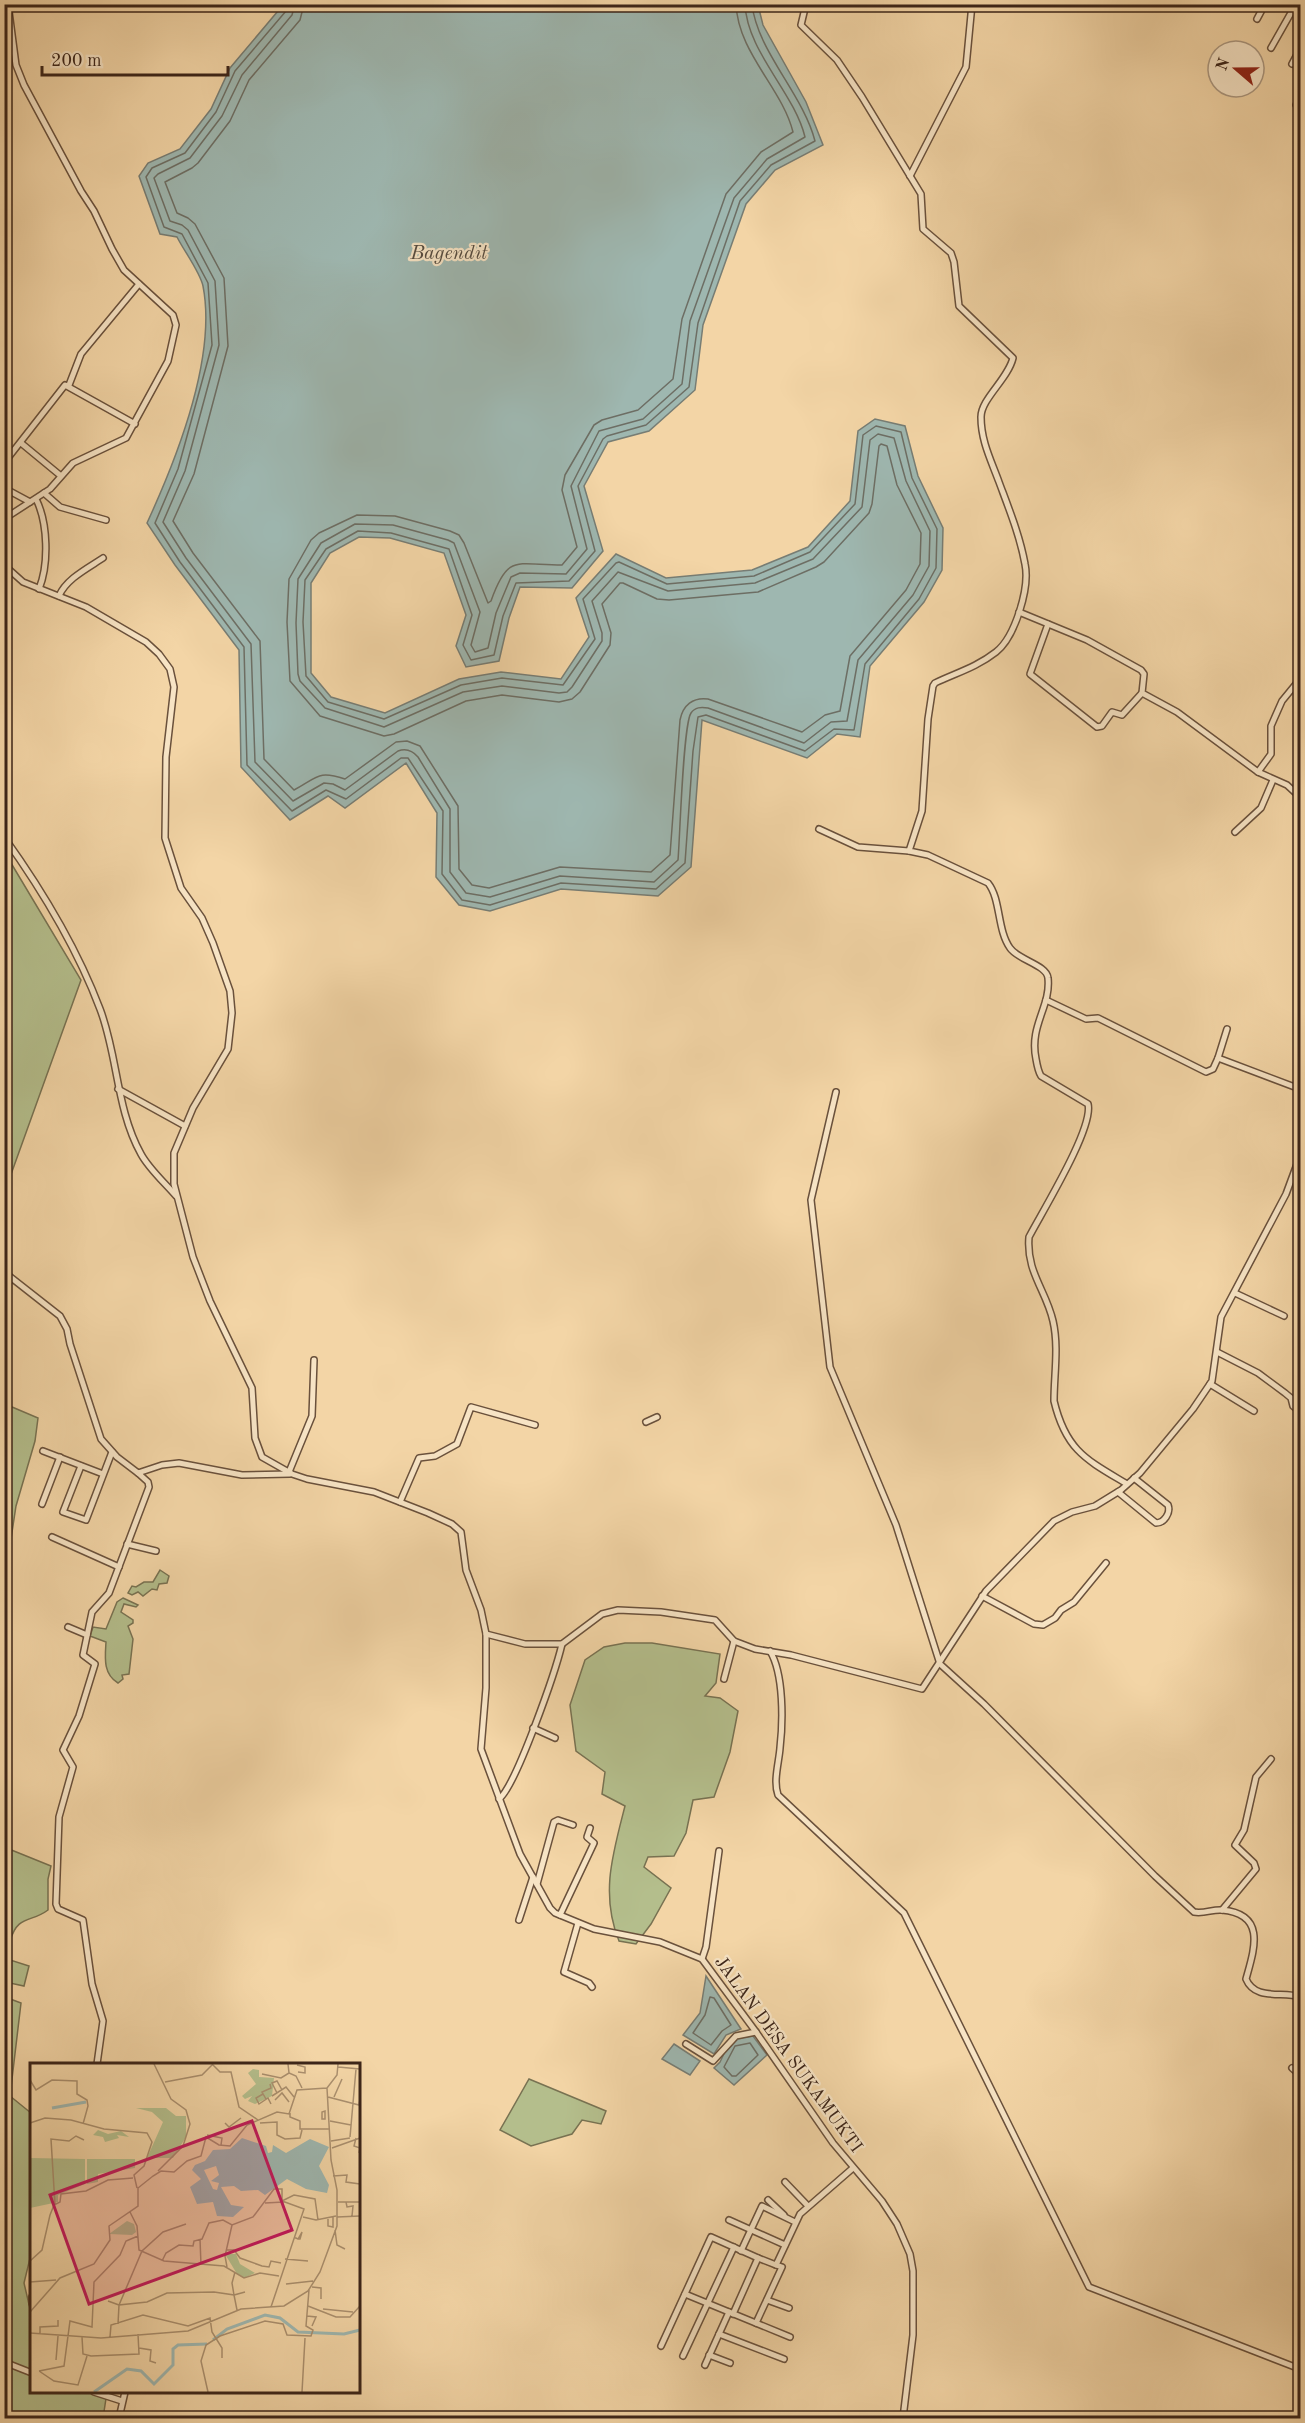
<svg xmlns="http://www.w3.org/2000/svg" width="1305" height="2423" viewBox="0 0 1305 2423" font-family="'Old Standard TT',serif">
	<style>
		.green { fill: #b4be8c; stroke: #787252; stroke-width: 1.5 }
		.water { fill: #9eb7b0; stroke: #777d74; stroke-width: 1.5 }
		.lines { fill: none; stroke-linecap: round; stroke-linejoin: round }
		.shore { stroke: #6d6e64; stroke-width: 1.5 }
		.minor-casing { stroke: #6a513c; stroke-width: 8 }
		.minor { stroke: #f7e4c5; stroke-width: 5 }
		.labels { text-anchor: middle; stroke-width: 4.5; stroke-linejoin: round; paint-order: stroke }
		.street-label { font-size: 18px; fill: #3c2519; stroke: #f7e4c5 }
		.water-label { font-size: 20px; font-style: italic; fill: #544a3f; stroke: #f7e4c5 }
		.inset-river { fill: none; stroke: #9eb7b0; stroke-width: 3 }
		.inset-road { fill: none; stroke: #aa8f6e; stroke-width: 1.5 }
		.view { fill: #c2185b; fill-opacity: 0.15; stroke: #c2185b; stroke-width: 3 }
		.inset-edge { fill: none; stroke: #3c2519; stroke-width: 3 }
	</style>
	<rect width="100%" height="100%" fill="#f3d5a6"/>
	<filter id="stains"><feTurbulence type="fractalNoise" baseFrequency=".00333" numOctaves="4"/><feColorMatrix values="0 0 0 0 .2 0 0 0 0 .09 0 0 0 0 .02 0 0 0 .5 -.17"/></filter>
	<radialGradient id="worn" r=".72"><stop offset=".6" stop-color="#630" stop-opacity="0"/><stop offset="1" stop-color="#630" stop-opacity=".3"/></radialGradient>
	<g class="green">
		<path d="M5 853 81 980 5 1191Z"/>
		<path d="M5 1404 38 1418 35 1441 16 1506 5 1578Z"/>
		<path d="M160 1570 169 1576 167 1583 159 1584 157 1590 152 1589 143 1596 138 1592 132 1595 128 1593 132 1586 136 1587 144 1582H153Z"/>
		<path d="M123 1598 138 1605 136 1607 124 1604 121 1612 133 1620V1623L128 1626 133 1639 129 1674 122 1675 123 1679 118 1683C103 1674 105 1658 106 1642L90 1636 93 1627 106 1629 117 1602Z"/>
		<path d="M625 1643H652L720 1654 716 1683 705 1696 720 1698 738 1711 730 1752 714 1797 693 1800 686 1833 674 1856 648 1857 644 1867 671 1888 651 1924 636 1944 619 1941C600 1894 613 1853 625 1806L602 1794 605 1772 576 1751 570 1705 585 1660 604 1647Z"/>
		<path d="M4 1847 51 1866 48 1879V1910C31 1923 18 1914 10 1941 8 1948 8 1953 10 1960L29 1966 24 1986 5 1982Z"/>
		<path d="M5 1997 21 2003 10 2096 31 2113 32 2250 24 2283 31 2313 32 2392H107L103 2418H5Z"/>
		<path d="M529 2079 606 2111 601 2124 582 2120 572 2134 531 2146 500 2130Z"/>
	</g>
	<g class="water">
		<path d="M283 5H758L763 25 806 102 823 145 775 170 746 204 703 325 695 390 649 431 608 442 584 486 603 551 572 588 520 587 509 618 499 661 466 667 456 646 466 615 444 553 390 538 359 537 330 553 311 583V673L331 697 385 713 459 679 501 672 561 679 589 637 576 598 616 554 666 578 752 570 808 547 850 501 858 431 875 419 905 426 918 476 943 528 942 570 924 602 870 666 860 737 837 734 807 758 702 720 691 867 658 896 561 889 490 911 459 905 436 877 437 813 406 763 345 808 328 796 290 820 241 767 239 650 175 565 147 523C177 458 217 358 203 286 200 272 184 251 177 237L160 234 139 176 148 163 180 149 211 109 230 68Z"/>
		<path d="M706 1976 741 2029 726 2035 714 2054 683 2035 700 2013Z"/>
		<path d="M753 2036 767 2055 734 2085 714 2068 720 2062 731 2039Z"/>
		<path d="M674 2044 700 2061 690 2075 662 2059Z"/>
	</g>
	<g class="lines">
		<g class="shore">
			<path d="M287 4 286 11 235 71 216 112 185 153 152 168 146 177 164 227 182 234 208 283 212 345 178 469 155 523 180 562 244 647 247 765 292 811 326 790 346 799 401 758H408L443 811 442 874 462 900 490 905 561 883 656 889 685 863 693 751 698 717 706 715 805 751 834 729 854 730 865 664 919 599 936 568 937 529 912 478 901 432 876 426 863 435 855 504 810 552 754 576 667 584 619 562 616 563 583 599 595 639 563 685 502 678 461 685 384 719 328 702 306 676 303 622 305 580 326 549 358 531 391 533 449 549 472 615 463 645 471 660 494 655 503 616 516 583 569 581 595 551 578 486 603 439 607 436 646 425 689 387 698 323 740 201 771 165 815 141C803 94 757 51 752 4"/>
			<path d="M295 4 292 15 242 75 222 116 190 158 158 174 154 178 170 221 182 225 188 230 215 281 219 345 185 471 163 522 186 558 251 644 255 762 293 801 324 783 333 784 345 790 398 751C406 748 412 750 418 757L450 809V872L466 893 490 897 560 876 654 882 678 860C680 837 683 725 691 713 695 707 701 707 708 708L804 743 831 722 847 721 858 660 913 595 929 566 930 531 906 481 894 438 878 434 870 440 862 507 813 559 755 583 668 591 618 572 592 601 602 633V641L572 687 567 692 559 693 502 686 463 692 384 727 325 708 300 681 298 674 296 623 298 579 321 543 355 524 393 525 448 540 454 543 480 612 471 645 475 652 488 648 496 613 511 577 520 573 566 574 587 549 571 486 599 431 643 419 682 384 690 321 734 198 767 159 805 137C794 92 747 52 745 4"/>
			<path d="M304 4 300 20 249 80 230 121 198 163 192 168 165 182 177 213 188 218 195 224 224 278 228 346 194 474 173 521 193 553 260 641 264 759 294 790C318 777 318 770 345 779L396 742 407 741 420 746 458 806 459 869 472 885 489 888 560 867 651 872 670 855 680 720C683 705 693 697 708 699L802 732 825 715 840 711 850 656 906 590 920 564 921 533 897 485 887 446 881 444 879 446 872 504 869 513 824 562 816 567 758 592 669 600 657 599 623 583H620L602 604 611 633 610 645 580 692 572 699 559 702 502 695 466 701 394 734 384 736 320 716 290 681 287 622 289 579 311 540 319 533 357 515 395 516 450 531 459 535 464 543 488 603 491 601C508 553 516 565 562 565L577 547 562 490 565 475 594 425 602 420 638 410 673 379 682 319 726 194 761 152 793 132C782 88 738 53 736 4"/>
			<path d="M710 1997 714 1998 731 2025 722 2031 711 2045 693 2033 705 2015Z"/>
			<path d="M750 2043 758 2055 736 2076H732L724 2067 735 2046Z"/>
		</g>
		<g class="minor-casing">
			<g id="minor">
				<path d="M806 4 801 25 837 60 862 97 921 194 923 229 951 253 954 262 959 306 1013 358C1008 379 981 399 981 417 981 441 991 460 999 482 1009 509 1020 536 1025 564 1030 588 1015 637 996 652 977 667 956 673 935 683L933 686 928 719 922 811 909 851 928 855 988 883C1001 899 997 930 1010 948 1018 960 1047 965 1048 978 1051 1007 1029 1025 1036 1059 1037 1065 1038 1071 1041 1076L1088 1104C1094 1128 1042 1212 1029 1237 1026 1272 1046 1290 1053 1321 1059 1347 1054 1375 1054 1401 1066 1451 1087 1460 1127 1484"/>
				<path d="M1257 19 1265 4"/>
				<path d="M1271 48 1296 4"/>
				<path d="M1292 64 1300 49"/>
				<path d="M1300 97 1296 105 1300 111"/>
				<path d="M910 176 966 67 972 4"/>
				<path d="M69 385 81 354 139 284"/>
				<path d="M21 443 61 476"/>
				<path d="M4 463 65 385 135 424"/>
				<path d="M4 488 30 502"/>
				<path d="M44 493 60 507 106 520"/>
				<path d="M36 499C48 523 49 564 39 589"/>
				<path d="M4 519 50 489 73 463 126 438 168 361 176 325 173 315 124 270 112 249 94 211 81 191 24 85 16 65 8 4"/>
				<path d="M4 565 23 582 86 607 146 642 159 654 170 669 174 687 166 757 165 838 181 888 202 918 213 943 230 991 232 1013 228 1049 193 1108 174 1153V1184L193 1257 210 1301 252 1388 255 1438 262 1457 292 1474 307 1479 374 1492 428 1513 452 1524 461 1532 466 1570 481 1610 486 1634V1688L481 1749 520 1854 550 1908 555 1913 594 1929 660 1942 702 1959 756 2032 833 2143 882 2201 897 2224 910 2254 913 2271V2335L903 2418"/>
				<path d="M59 596C66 579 88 568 103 558"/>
				<path d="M1019 612 1087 640 1141 670 1144 674 1142 693 1177 712 1258 772 1287 785 1300 797"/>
				<path d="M1048 624 1030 674 1097 727 1102 726 1112 712 1122 715 1142 693"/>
				<path d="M1258 772 1271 754V726L1282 701 1300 679"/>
				<path d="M819 829 858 847 909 851"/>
				<path d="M1235 832 1261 808 1273 780"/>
				<path d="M4 837C42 890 77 948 100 1009 118 1056 116 1109 141 1154 149 1169 165 1183 176 1196"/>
				<path d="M1046 1000 1086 1019 1098 1018 1206 1072 1213 1069 1218 1058 1300 1089"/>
				<path d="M1218 1058 1227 1029"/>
				<path d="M118 1089 185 1126"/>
				<path d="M836 1092 811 1200 830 1367 896 1525 940 1664 984 1704 1155 1876 1194 1912C1204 1914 1213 1909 1222 1910 1267 1914 1254 1950 1246 1979 1255 2001 1283 1991 1300 1997"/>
				<path d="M4 1272 60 1316 67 1329 70 1344 101 1439 117 1457 138 1473 162 1465 179 1463 242 1475 290 1474"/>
				<path d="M1235 1293 1284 1316"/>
				<path d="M1217 1352 1258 1373 1285 1393 1291 1398 1293 1406 1300 1412"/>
				<path d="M1210 1384 1254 1411"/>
				<path d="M646 1422 657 1417"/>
				<path d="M43 1451 103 1474"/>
				<path d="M81 1466 63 1512 86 1520 112 1452"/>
				<path d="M289 1472 312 1416 314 1360"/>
				<path d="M1118 1492 1156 1523C1164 1523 1171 1513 1168 1505L1134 1478"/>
				<path d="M400 1502 419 1458 435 1456 457 1444 471 1407 535 1425"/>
				<path d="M42 1504 60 1457"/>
				<path d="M52 1537 119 1567"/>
				<path d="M127 1544 156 1551"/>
				<path d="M982 1596 1034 1624 1043 1625 1055 1618 1061 1610 1074 1602 1106 1563"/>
				<path d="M68 1627 87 1635"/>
				<path d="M486 1634 525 1644H562L602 1614 618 1610 661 1612 715 1620 734 1641 755 1649 791 1655 922 1689 986 1591 1054 1521 1072 1512 1095 1506 1121 1490 1140 1473 1193 1409 1212 1381 1221 1317 1286 1194 1300 1156"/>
				<path d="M770 1651C784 1674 783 1722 780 1748 779 1762 773 1781 778 1795L904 1913 1089 2287 1300 2369"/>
				<path d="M724 1679 734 1641"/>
				<path d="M533 1728 555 1738"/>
				<path d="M499 1799C516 1786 556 1670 562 1644"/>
				<path d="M537 1884 554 1822 558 1820 573 1825"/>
				<path d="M1222 1910 1256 1869 1254 1863 1235 1845 1244 1830 1256 1777 1271 1759"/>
				<path d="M560 1915 594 1843 587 1837 590 1828"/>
				<path d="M519 1920 533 1877"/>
				<path d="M578 1923 564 1972 589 1983 592 1987"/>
				<path d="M702 1959 706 1947 719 1851"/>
				<path d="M686 2044 713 2061 736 2036 756 2032"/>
				<path d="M97 2064 103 2021 92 1984 83 1920 58 1909 56 1904 59 1817 73 1767 63 1750 79 1716 95 1664 83 1655 92 1612 109 1593 149 1487 148 1482 138 1473"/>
				<path d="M1292 2068 1300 2075"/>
				<path d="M785 2182 808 2206"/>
				<path d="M768 2200 784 2215"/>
				<path d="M729 2220 785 2245"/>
				<path d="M741 2251 762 2206 795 2222"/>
				<path d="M685 2294 790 2337"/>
				<path d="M32 2297V2303"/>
				<path d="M767 2300 789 2308"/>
				<path d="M733 2314 758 2258 776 2265 800 2214 853 2168"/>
				<path d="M756 2323 782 2267 776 2265"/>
				<path d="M719 2334 784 2359"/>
				<path d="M661 2346 711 2237 758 2258"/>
				<path d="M709 2355 730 2363"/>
				<path d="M683 2356 734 2247"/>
				<path d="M4 2362 32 2373"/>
				<path d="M705 2365 729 2312"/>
				<path d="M94 2392 122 2401"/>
				<path d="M119 2418 125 2392"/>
			</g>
		</g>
		<use href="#minor" class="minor"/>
	</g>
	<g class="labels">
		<g class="street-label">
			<text transform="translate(789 2054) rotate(54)" y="6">JALAN DESA SUKAMUKTI</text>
		</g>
		<g class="water-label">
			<text x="449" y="259">Bagendit</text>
		</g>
	</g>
	<g transform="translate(30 2063)">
		<rect width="330" height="330" fill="#f3d5a6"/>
		<path d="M223 6 229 7V14L244 15 242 33 225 41 218 38 222 33 215 36 212 33 226 21 218 10ZM106 45H136L146 53H156V74L143 95H117L133 59 122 49ZM68 67 78 71 91 68 99 74 87 72 89 75 75 79 73 74 63 72ZM0 95 55 96V121L28 132V139L0 145ZM57 96H105V105L68 111V119L57 121ZM97 158 104 161 106 169 102 172 79 171ZM195 191H206L210 201 225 210 214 215 207 211Z" fill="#b4be8c"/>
		<path d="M212 75 236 83 238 90 242 89 243 82 256 90 280 76 299 84 289 103 299 122 297 130 276 126 257 116 235 132 228 127 211 128 204 123 191 124 201 142 214 144 203 154 187 153 183 139 167 141 160 124 171 116 162 107 165 102 175 98 183 87 200 86ZM186 103 189 112 181 118 189 120 187 127 183 126 174 107Z" fill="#9eb7b0" fill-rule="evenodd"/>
		<path class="inset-river" d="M22 45 56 39M183 277 197 266 235 252 250 255 268 269 314 271 330 267M64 329 97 306 111 308 124 321 143 302V286L148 282 177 281"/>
		<path class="inset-road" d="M124 1 141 36 156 47 160 61 153 83 128 108M258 1 259 10 266 13 272 25M183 2 190 9H201L209 44 228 57M267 2 275 4V10L268 9M308 4 330 6M232 11 251 15 259 10M0 17 6 27 22 17 47 18V31L57 37 58 43 53 61M135 19 172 12 183 1M247 30 242 20 247 18 252 27M233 31 226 35 229 41 238 35 241 41M242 33 256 24 264 34M298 34 329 42 330 36M304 34 312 16M236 36 232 29 241 25 240 21M245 37 252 30 259 39M295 48V56H292V49ZM260 50V54L270 58V66H299M300 58 321 62M0 60 15 55 41 57 74 66 117 70 122 79 114 103 104 112 107 125M195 60 199 64 211 55M230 60 247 59V72L255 76 270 75 272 67M177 72 192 75 191 82M320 74 326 6M326 75 324 83 330 85 329 90M301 78 320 75M302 85 330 75M303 113 317 112 316 119 330 121M252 138 264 132 285 136 288 157M308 139H330M316 139 317 144 323 143 322 153M235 140 254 139M25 142 21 76 39 78 46 73 54 77M100 149 107 163 109 187 134 198 194 203 214 215 230 210 249 213M273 154 286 157 306 153M307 154 330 153M298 156V163L303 164V153M305 167 307 182 315 186M265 175H266L268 176H270L272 169 268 176M170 176 171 202M196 187H204L210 195 232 203 239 204 241 198 251 200M255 196 278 198M0 198 12 187 20 152 24 142 30 139 31 131 56 128 78 117 103 115M132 198 136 190 149 182 163 183 164 178 172 176 179 160 193 157 202 162 223 154 244 126H252V138L274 146 241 244M197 204 195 193 202 162M205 209 202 220 204 232 215 229M0 219 26 217M256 221 283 218M282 224 291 225V236M78 238 89 242 112 188 133 169 156 161M278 243 306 254H320L330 243M293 246 323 249M0 249 30 215 64 201 80 177 79 163 108 143V125L123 113 131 108 144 109 157 98 171 93 176 74 189 82 200 83 217 62 247 49 259 51 267 27 297 25M277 253 286 254 282 263M88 261 89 242 117 239 137 230 184 229 204 232 207 247M0 270 71 275 158 268 211 246 254 243 278 228 290 209 307 163V127L301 97 297 25 307 12 308 1M10 271V264L28 263V257M52 274 53 291 61 293 109 291 108 271M80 274 81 262 113 252 158 263 180 255 182 269 192 285V295M109 285 121 287 120 298 126 300M26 297 28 273M9 308 34 303 40 258 62 264 64 219 90 192 96 178 108 173M9 308 24 318 48 322 57 293M178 329 171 298 176 282 190 273 235 258 253 261 257 272 281 273 283 267 276 263 279 227M272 329 275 275"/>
		<path class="view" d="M222 58 262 167 59 241 20 132Z"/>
		<rect width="330" height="330" class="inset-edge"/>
	</g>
	<rect width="1305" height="2423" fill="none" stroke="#f3d5a6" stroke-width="24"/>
	<rect x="6" y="6" width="1293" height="2411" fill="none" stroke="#3c2519" stroke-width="3"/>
	<rect x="12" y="12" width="1281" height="2399" fill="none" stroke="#3c2519" stroke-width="1.5"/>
	<g transform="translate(1236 69) rotate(290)"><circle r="28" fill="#f7e4c5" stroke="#ac9880" stroke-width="1.5"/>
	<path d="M0-4.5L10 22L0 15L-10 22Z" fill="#8f2418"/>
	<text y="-9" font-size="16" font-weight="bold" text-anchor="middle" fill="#3c2519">N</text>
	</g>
	<path d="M42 66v9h186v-9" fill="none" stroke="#3c2519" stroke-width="3"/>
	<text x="51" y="66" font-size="18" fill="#3c2519" stroke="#f7e4c5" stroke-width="4.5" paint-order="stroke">200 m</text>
	<rect width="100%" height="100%" filter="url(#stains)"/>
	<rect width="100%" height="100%" fill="url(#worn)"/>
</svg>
